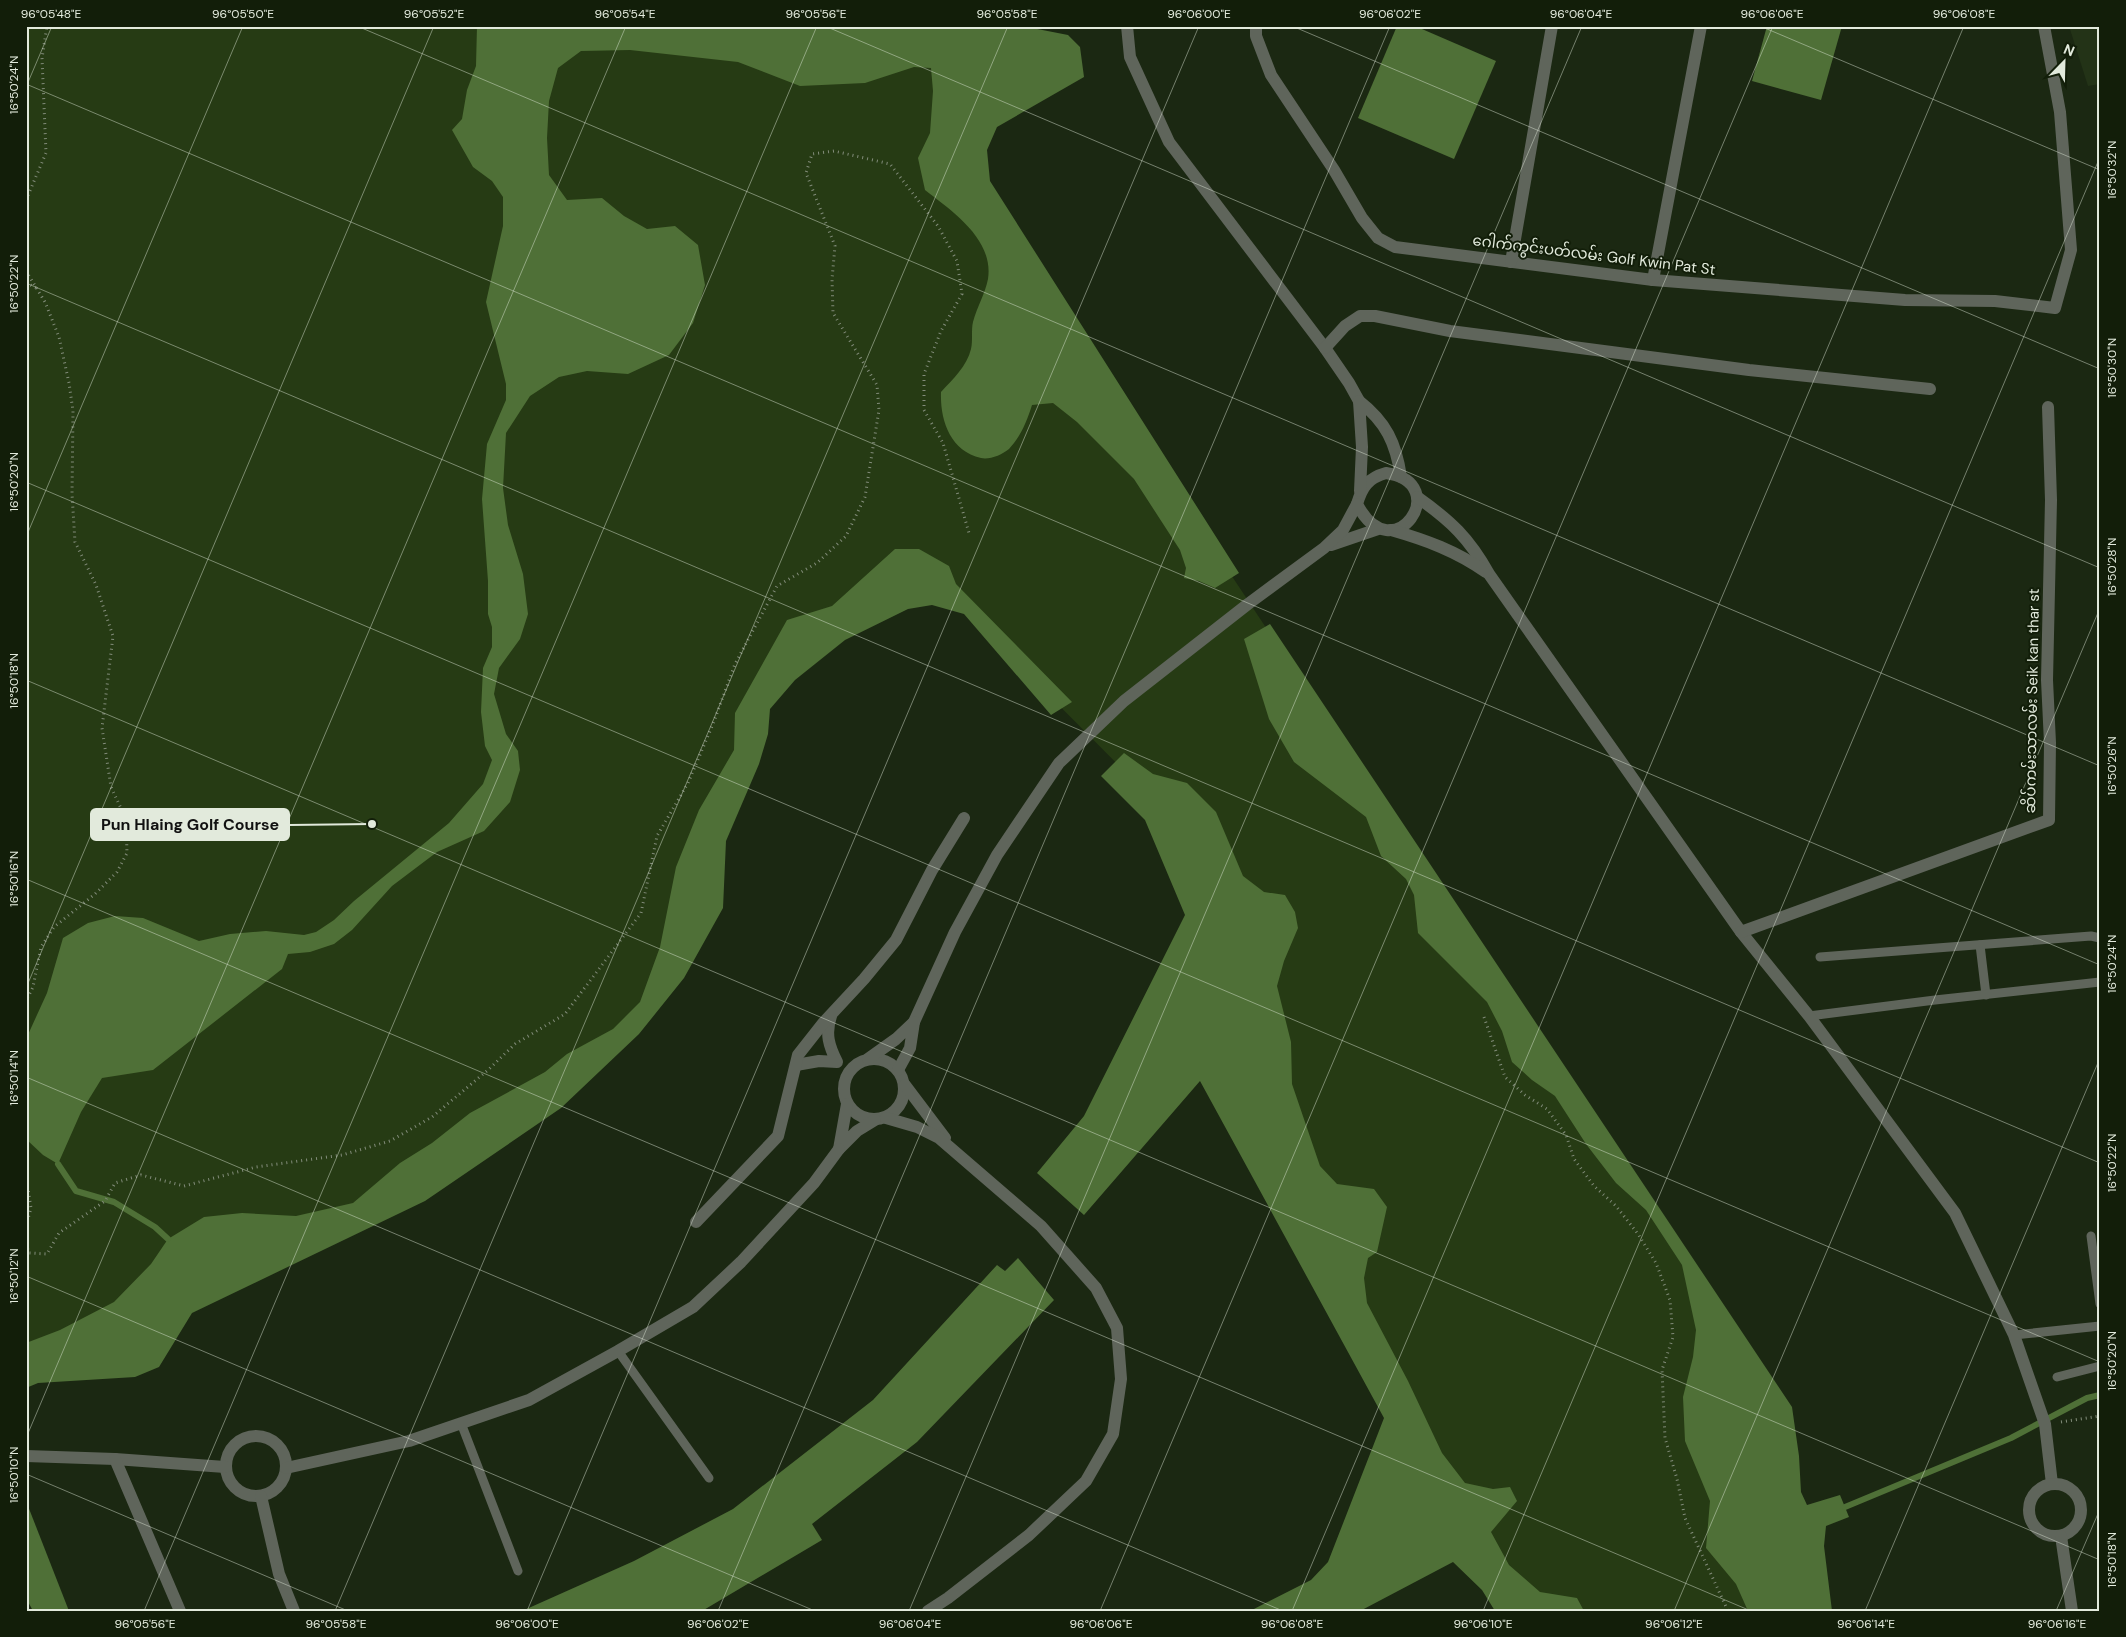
<svg xmlns="http://www.w3.org/2000/svg" width="2126" height="1637" viewBox="0 0 2126 1637" font-family="'DM Sans','Noto Sans Myanmar',sans-serif">
	<style>
		.built { fill: #233317 }
		.green { fill: #263b14 }
		.water { fill: #4f7037 }
		.lines { fill: none; stroke-linecap: round; stroke-linejoin: round }
		.stream { stroke: #4f7037; stroke-width: 6 }
		.path { stroke: #828c7a; stroke-width: 3; stroke-dasharray: 1 4; stroke-linecap: butt }
		.service { stroke: #5f655b; stroke-width: 9 }
		.minor { stroke: #5f655b; stroke-width: 12 }
		.ticks { fill: none; stroke: #e2eadc; stroke-width: 1; stroke-opacity: 0.45 }
		.labels { text-anchor: middle; stroke-width: 4; stroke-linejoin: round; paint-order: stroke }
		.street-label { font-size: 15px; fill: #e2eadc; stroke: #121e09 }
		.leader { fill: none; stroke: #e2eadc; stroke-width: 2 }
		.callout-dot { fill: #e2eadc; stroke: #121e09; stroke-width: 2 }
		.callout { fill: #e2eadc; stroke: #e2eadc; stroke-width: 2 }
		.callout-label { font-size: 16px; text-anchor: middle; font-weight: bold; fill: #111 }
		.neatline { fill: none; stroke: #e2eadc; stroke-width: 2 }
		.ticks-label { font-size: 12px; text-anchor: middle; fill: #e2eadc }
	</style>
	<rect width="100%" height="100%" fill="#1b2812"/>
	<path class="built" d="M2069 26H2100V84L2088 86Z"/>
	<path class="green" d="M26 26H890L976 44 973 185 1780 1404 1820 1611H1512L1229 1091 1190 837 938 584 767 685 645 1013 366 1215 26 1357Z"/>
	<g class="water">
		<path d="M477 26H1022L1068 35 1080 47 1084 77 997 127 987 150 990 181 1239 573 1215 588 1199 581 1184 578 1186 568 1180 550 1134 479 1077 422 1053 403 1032 405C1027 421 1021 436 1009 449 1002 455 989 460 981 458 950 451 940 420 941 392 953 379 967 366 971 349 973 340 971 330 973 322 977 307 985 294 988 279 994 239 952 211 925 190L918 158 930 133 933 91 931 68 914 67 865 83 800 86 738 62 630 50 581 51 558 68 549 101 547 138 549 175 567 200 602 198 624 216 647 229 675 226 698 245 705 285 693 323 669 355 628 374 587 371 559 377 530 396 506 433 503 488 508 525 523 574 528 614 520 639 499 668 494 694 506 734 518 751 520 770 510 802 484 831 437 852 392 886 352 930 334 944 310 952 288 954 282 969 153 1070 102 1078 81 1112 58 1164 43 1155 26 1139V1039L47 993 63 938 88 923 115 916 143 918 199 941 230 934 266 931 304 935 316 932 334 920 354 901 449 823 483 784 492 760 485 746 481 712 483 668 492 647V627L488 614V581L482 499 487 444 506 400V384L486 302 503 226V197L492 181 473 167 452 130 462 119 467 90 476 66Z"/>
		<path d="M1397 26H1415L1496 61 1454 159 1358 118Z"/>
		<path d="M1767 26H1842L1821 100 1752 81Z"/>
		<path d="M895 549H919L949 566 956 584 1072 702 1051 715 964 614 932 605 908 609 845 640 795 680 770 709 768 734 759 764 726 841 723 908 684 978 639 1034 561 1108 425 1201 192 1313 159 1367 135 1377 38 1383 26 1388V1343L60 1330 114 1302 151 1264 168 1239 204 1217 242 1213 296 1216 353 1203 400 1163 432 1143 470 1113 545 1072 567 1054 613 1029 640 1002 660 947 676 867 699 810 734 750 735 713 787 620 832 606Z"/>
		<path d="M1270 624 1792 1407 1799 1456 1801 1492 1807 1505 1840 1495 1849 1517 1826 1526 1824 1546 1832 1611H1748L1736 1584 1706 1548 1710 1501 1685 1441 1683 1397 1693 1357 1696 1330 1682 1265 1646 1210 1616 1183 1586 1144 1555 1096 1532 1080 1512 1062 1502 1031 1487 1002 1418 933 1414 895 1406 879 1381 856 1366 817 1294 762 1269 719 1244 639Z"/>
		<path d="M1124 753 1153 774 1187 783 1216 812 1243 876 1264 892 1285 895 1295 912 1298 928 1284 961 1277 986 1291 1042 1292 1084 1320 1166 1337 1184 1374 1189 1387 1207 1377 1252 1368 1258 1364 1278 1367 1303 1408 1381 1442 1453 1465 1483 1493 1489 1510 1487 1517 1501 1491 1532 1509 1565 1540 1592 1577 1598 1584 1611H1495L1482 1590 1453 1562 1360 1611H1250L1311 1580 1328 1562 1384 1418 1200 1081 1084 1215 1037 1173 1084 1116 1185 915 1145 820 1101 776Z"/>
		<path d="M1018 1258 1054 1300 917 1442 812 1524 822 1540 702 1611H522L634 1561 733 1509 873 1400 997 1265 1005 1271Z"/>
		<path d="M26 1501 69 1611H33L26 1598Z"/>
	</g>
	<g class="lines">
		<g class="stream">
			<path d="M58 1164 76 1191 114 1202 155 1227 168 1239"/>
			<path d="M1845 1507 2011 1438 2087 1398 2100 1395"/>
		</g>
		<g class="path">
			<path d="M26 200 46 153 42 58 47 26"/>
			<path d="M26 271 45 302 59 337 69 383 73 411 72 494 75 542 96 585 113 636 102 728 111 787 126 819 127 853 117 872 95 894 54 927 41 947 33 987 26 1001"/>
			<path d="M26 283 37 288"/>
			<path d="M1484 1017 1505 1077 1525 1095 1547 1109 1566 1135 1574 1159 1594 1186 1616 1206 1638 1234 1656 1263 1670 1300 1673 1337 1662 1370 1665 1438 1677 1479 1685 1518 1728 1611"/>
			<path d="M26 1187 28 1189 31 1208 26 1226"/>
			<path d="M26 1244 29 1253 47 1254 59 1233 105 1201 115 1183 141 1175 184 1186 256 1167 342 1155 390 1141 432 1117 488 1070 515 1044 565 1014 641 913 657 836 688 783 713 724 735 664 777 586 817 563 846 536 865 497 879 410 877 385 833 313 832 279 835 246 806 173 812 154 834 151 890 164 938 226 957 261 962 294 941 331 924 374V410L943 443 969 533"/>
			<path d="M2061 1422 2100 1416"/>
		</g>
		<g class="service">
			<path d="M1980 945 1986 995"/>
			<path d="M1820 957 2091 936 2100 938"/>
			<path d="M1809 1016 1935 1000 2100 982"/>
			<path d="M2091 1236 2100 1304"/>
			<path d="M2014 1335 2100 1326"/>
			<path d="M618 1351 709 1478"/>
			<path d="M2057 1377 2100 1366"/>
			<path d="M461 1423 518 1571"/>
		</g>
		<g class="minor">
			<path d="M1127 26 1130 57 1169 142 1325 348 1349 383 1359 401"/>
			<path d="M1256 26V36L1271 75 1334 170 1362 218 1378 238 1395 247 1653 280 1905 300 1995 301 2055 308 2071 250 2060 112 2044 26"/>
			<path d="M1511 262 1552 26"/>
			<path d="M1653 280 1701 26"/>
			<path d="M1325 348 1345 326 1360 316H1375L1450 331 1749 370 1930 389"/>
			<path d="M1386 473C1455 483 1393 574 1357 504 1362 487 1368 478 1386 473Z"/>
			<path d="M1360 491 1362 447 1359 401C1386 422 1396 443 1401 477"/>
			<path d="M1417 497C1451 521 1469 538 1489 574L1741 932 1809 1016 1955 1213 2014 1335 2045 1424 2052 1484"/>
			<path d="M1391 530C1426 540 1456 551 1486 572"/>
			<path d="M1331 545 1378 529"/>
			<path d="M1741 932 2049 820 2050 743 2047 680 2051 500 2048 407"/>
			<path d="M914 1022 955 932 997 855 1059 763 1124 701 1248 604 1324 548 1343 530 1357 504"/>
			<circle cx="874" cy="1089" r="30"/>
			<path d="M868 1059 896 1039 914 1022 910 1048 898 1070"/>
			<path d="M796 1065 819 1061 837 1062C829 1046 825 1034 831 1016"/>
			<path d="M905 1085 945 1138"/>
			<path d="M847 1104 839 1149 857 1131 875 1120"/>
			<path d="M886 1118 917 1127 939 1138 1041 1226 1096 1288 1117 1328 1121 1379 1113 1434 1086 1481 1029 1535 948 1598 928 1611"/>
			<path d="M696 1222 778 1136 798 1055 824 1022 864 979 896 940 932 870 964 818"/>
			<circle cx="256" cy="1466" r="30"/>
			<path d="M26 1456 115 1459 225 1467"/>
			<path d="M115 1459 180 1611"/>
			<path d="M286 1468 409 1441 529 1400 618 1351 693 1307 741 1262 814 1183 839 1149"/>
			<circle cx="2055" cy="1510" r="26"/>
			<path d="M261 1496 279 1574 294 1611"/>
			<path d="M2061 1536 2072 1611"/>
		</g>
	</g>
	<path class="ticks" d="M357 26 2100 766M825 26 2100 568M1292 26 2100 369M1760 26 2100 170M26 84 2100 965M26 87 52 26M26 283 2100 1163M26 482 2100 1362M26 537 243 26M26 680 2100 1560M26 879 1751 1611M26 988 434 26M26 1077 1283 1611M26 1276 815 1611M26 1438 626 26M26 1474 348 1611M144 1611 817 26M335 1611 1008 26M527 1611 1199 26M718 1611 1390 26M909 1611 1582 26M1100 1611 1773 26M1292 1611 1964 26M1483 1611 2100 157M1674 1611 2100 608M1865 1611 2100 1058M2056 1611 2100 1509"/>
	<g class="labels">
		<g class="street-label">
			<text transform="translate(1594 255) rotate(7)" y="5">ဂေါက်ကွင်းပတ်လမ်း Golf Kwin Pat St</text>
			<text transform="translate(2032 701) rotate(-89)" y="5">ဆိပ်ကမ်းသာလမ်း Seik kan thar st</text>
		</g>
	</g>
	<path class="leader" d="M372 824L289 825"/>
	<circle class="callout-dot" cx="372" cy="824" r="5"/>
	<rect class="callout" x="91" y="809" width="198" height="31" rx="5"/>
	<g class="callout-label">
		<text x="190" y="830">Pun Hlaing Golf Course</text>
	</g>
	<rect width="2126" height="1637" fill="none" stroke="#121e09" stroke-width="55"/>
	<g transform="translate(2064 62) rotate(23)" stroke="#121e09" stroke-width="4" paint-order="stroke">
	<path d="M0-4L9 19L0 12L-9 19Z" fill="#e2eadc"/>
	<text y="-8" font-size="14" font-weight="bold" text-anchor="middle" fill="#e2eadc">N</text>
	</g>
	<rect x="28" y="28" width="2070" height="1582" class="neatline"/>
	<g class="ticks-label">
		<text x="51" y="18">96°05'48"E</text>
		<text x="243" y="18">96°05'50"E</text>
		<text x="434" y="18">96°05'52"E</text>
		<text x="625" y="18">96°05'54"E</text>
		<text x="816" y="18">96°05'56"E</text>
		<text x="1007" y="18">96°05'58"E</text>
		<text x="1199" y="18">96°06'00"E</text>
		<text x="1390" y="18">96°06'02"E</text>
		<text x="1581" y="18">96°06'04"E</text>
		<text x="1772" y="18">96°06'06"E</text>
		<text x="1964" y="18">96°06'08"E</text>
		<text transform="translate(14 85) rotate(-90)" y="4">16°50'24"N</text>
		<text transform="translate(2112 170) rotate(-90)" y="4">16°50'32"N</text>
		<text transform="translate(14 284) rotate(-90)" y="4">16°50'22"N</text>
		<text transform="translate(2112 368) rotate(-90)" y="4">16°50'30"N</text>
		<text transform="translate(14 482) rotate(-90)" y="4">16°50'20"N</text>
		<text transform="translate(2112 567) rotate(-90)" y="4">16°50'28"N</text>
		<text transform="translate(14 681) rotate(-90)" y="4">16°50'18"N</text>
		<text transform="translate(2112 766) rotate(-90)" y="4">16°50'26"N</text>
		<text transform="translate(14 879) rotate(-90)" y="4">16°50'16"N</text>
		<text transform="translate(2112 964) rotate(-90)" y="4">16°50'24"N</text>
		<text transform="translate(14 1078) rotate(-90)" y="4">16°50'14"N</text>
		<text transform="translate(2112 1163) rotate(-90)" y="4">16°50'22"N</text>
		<text transform="translate(14 1276) rotate(-90)" y="4">16°50'12"N</text>
		<text transform="translate(2112 1361) rotate(-90)" y="4">16°50'20"N</text>
		<text transform="translate(14 1475) rotate(-90)" y="4">16°50'10"N</text>
		<text transform="translate(2112 1560) rotate(-90)" y="4">16°50'18"N</text>
		<text x="145" y="1628">96°05'56"E</text>
		<text x="336" y="1628">96°05'58"E</text>
		<text x="527" y="1628">96°06'00"E</text>
		<text x="718" y="1628">96°06'02"E</text>
		<text x="910" y="1628">96°06'04"E</text>
		<text x="1101" y="1628">96°06'06"E</text>
		<text x="1292" y="1628">96°06'08"E</text>
		<text x="1483" y="1628">96°06'10"E</text>
		<text x="1674" y="1628">96°06'12"E</text>
		<text x="1866" y="1628">96°06'14"E</text>
		<text x="2057" y="1628">96°06'16"E</text>
	</g>
</svg>
